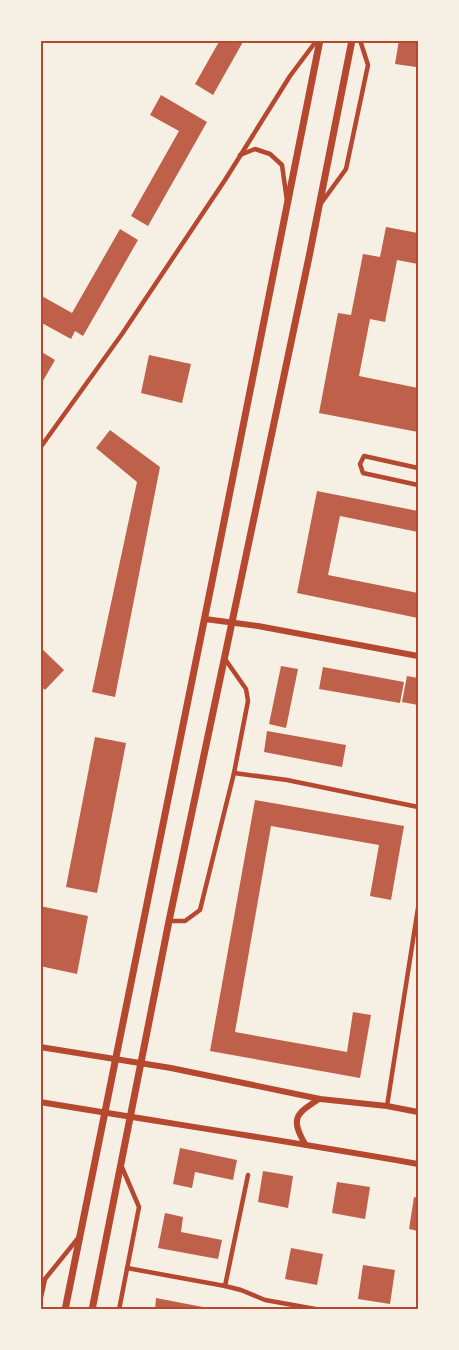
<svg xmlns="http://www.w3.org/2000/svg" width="459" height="1350" viewBox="0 0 459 1350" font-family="Raleway,sans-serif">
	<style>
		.building { fill: #bf614a }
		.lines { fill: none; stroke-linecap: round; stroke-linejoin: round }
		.minor { stroke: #b5482f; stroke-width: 4.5 }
		.tertiary { stroke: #b5482f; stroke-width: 6 }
		.secondary { stroke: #b5482f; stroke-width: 7 }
		.neatline { fill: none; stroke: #b5482f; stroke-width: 2 }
	</style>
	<rect width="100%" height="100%" fill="#f6efe4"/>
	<g class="building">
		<path d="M220 40H244L213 95 195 84Z"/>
		<path d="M399 40H418V51L416 67 395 64Z"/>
		<path d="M161 95 207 122 148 226 131 216 179 131 150 115Z"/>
		<path d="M386 227 418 233V264L397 260 385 322 370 319 359 376 418 388V432L319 413 338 313 351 315 363 254 380 257Z"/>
		<path d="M120 229 138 240 83 336 75 331 71 339 40 322V295L72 313Z"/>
		<path d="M40 351 55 360 40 386Z"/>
		<path d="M149 355 191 364 182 403 141 393Z"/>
		<path d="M110 430 160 467 115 697 92 692 137 482 96 448Z"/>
		<path d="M317 491 418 511V532L340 516 328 575 418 593V618L297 593Z"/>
		<path d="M40 647 64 670 45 690 40 685Z"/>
		<path d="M281 666 298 669 286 728 269 724Z"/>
		<path d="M323 667 404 682 400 703 319 689Z"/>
		<path d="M407 676 418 678V705L402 702Z"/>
		<path d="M267 731 346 745 342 767 264 752Z"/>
		<path d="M95 737 126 743 97 893 66 887Z"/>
		<path d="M255 800 404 826 391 900 370 896 379 845 271 826 235 1032 347 1052 353 1012 371 1015 360 1078 210 1051Z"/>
		<path d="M40 906 88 916 77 974 40 966Z"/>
		<path d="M180 1148 237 1160 233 1180 195 1172 192 1188 173 1184Z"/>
		<path d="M263 1171 293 1176 288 1208 258 1202Z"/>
		<path d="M337 1182 370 1187 365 1219 332 1213Z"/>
		<path d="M414 1197 418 1198V1231L409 1229Z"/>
		<path d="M165 1213 183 1217 181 1232 222 1240 218 1259 158 1248Z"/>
		<path d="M291 1248 323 1254 317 1285 285 1279Z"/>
		<path d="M363 1265 395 1270 390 1304 358 1299Z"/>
		<path d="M156 1298 208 1308V1310H155Z"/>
	</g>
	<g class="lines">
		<g class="minor">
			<path d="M240 155 255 149 270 154 282 165 287 201"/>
			<path d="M322 202 346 169 368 65 360 40"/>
			<path d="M40 448 122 334 225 180 290 76 317 40"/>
			<path d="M418 468 364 456 360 464 363 473 418 485"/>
			<path d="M234 773 287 780 418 807"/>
			<path d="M169 921H185L200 910 234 773 248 701 246 689 225 659"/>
			<path d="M387 1106 418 908"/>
			<path d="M127 1268 225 1286 248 1175"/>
			<path d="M225 1286 241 1290 265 1300 321 1310"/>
			<path d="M40 1302 45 1279 79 1237"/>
			<path d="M119 1310 139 1207 121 1165"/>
		</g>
		<g class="tertiary">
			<path d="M205 619 258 626 418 656"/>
			<path d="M40 1047 171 1068 320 1099 387 1106 418 1112"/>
			<path d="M40 1102C167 1123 293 1142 418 1164"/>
			<path d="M305 1144C290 1118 296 1114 319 1099"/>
		</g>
		<g class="secondary">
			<path d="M65 1310C148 886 238 464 320 40"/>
			<path d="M92 1310 169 921 309 257 352 40"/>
		</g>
	</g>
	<rect width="459" height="1350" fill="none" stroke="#f6efe4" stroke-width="84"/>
	<rect x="42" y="42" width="375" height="1266" class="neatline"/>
</svg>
